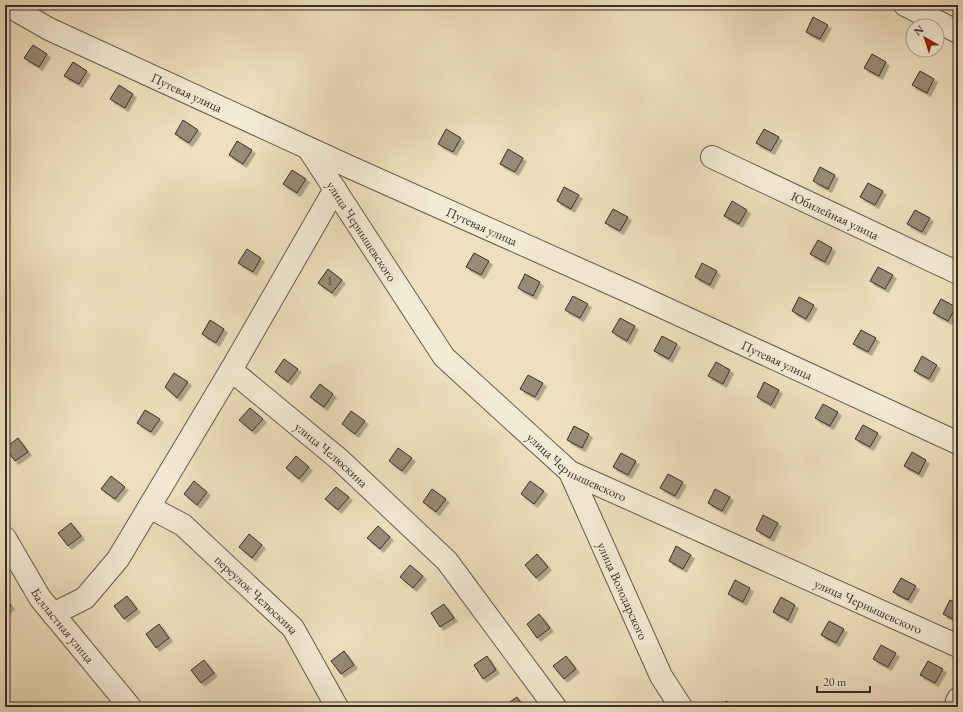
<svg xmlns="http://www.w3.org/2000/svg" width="963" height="712" viewBox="0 0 963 712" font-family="'EB Garamond',serif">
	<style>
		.building { fill: #988b76; stroke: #3a2e27; filter: url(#shadow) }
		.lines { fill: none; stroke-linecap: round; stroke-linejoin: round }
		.minor-casing { stroke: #675a4d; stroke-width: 24 }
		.minor { stroke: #f4ebd5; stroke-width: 22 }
		.labels { text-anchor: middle; stroke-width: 3; stroke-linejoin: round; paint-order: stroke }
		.number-label { font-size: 11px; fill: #52453b }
		.street-label { font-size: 13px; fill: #3a2e27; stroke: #f4ebd5 }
	</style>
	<defs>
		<filter id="shadow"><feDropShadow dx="3.5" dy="3.5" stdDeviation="0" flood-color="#0004"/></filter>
	</defs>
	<rect width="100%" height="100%" fill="#eee0bf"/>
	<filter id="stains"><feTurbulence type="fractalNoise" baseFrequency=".005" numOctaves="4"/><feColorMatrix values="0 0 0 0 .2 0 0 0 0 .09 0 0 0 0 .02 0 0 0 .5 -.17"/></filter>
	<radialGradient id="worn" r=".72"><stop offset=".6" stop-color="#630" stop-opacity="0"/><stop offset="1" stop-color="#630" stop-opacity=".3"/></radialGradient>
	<g class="building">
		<path d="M813 17 828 25 820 39 806 32Z"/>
		<path d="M33 45 47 54 39 67 24 58Z"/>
		<path d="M872 54 886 62 879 76 864 68Z"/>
		<path d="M73 62 87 71 79 84 64 76Z"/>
		<path d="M920 71 934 79 927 93 912 85Z"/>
		<path d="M119 85 133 94 125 108 110 99Z"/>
		<path d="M183 120 198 130 189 143 175 134Z"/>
		<path d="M446 129 461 138 453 152 438 144Z"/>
		<path d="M764 129 779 137 771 151 756 143Z"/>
		<path d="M237 141 252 150 243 164 229 155Z"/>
		<path d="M508 149 523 158 515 172 500 164Z"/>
		<path d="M820 167 835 175 828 189 813 181Z"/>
		<path d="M292 170 306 179 297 193 283 184Z"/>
		<path d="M868 183 883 191 875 205 860 197Z"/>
		<path d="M564 187 579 195 571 209 557 201Z"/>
		<path d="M732 201 747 210 739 224 724 216Z"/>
		<path d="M613 209 628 217 620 231 605 223Z"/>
		<path d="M915 210 930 218 922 232 907 224Z"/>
		<path d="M818 240 832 248 825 262 810 254Z"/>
		<path d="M247 249 261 258 253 272 238 263Z"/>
		<path d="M474 253 489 261 481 275 466 267Z"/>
		<path d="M702 263 717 271 710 285 695 277Z"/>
		<path d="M878 267 893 275 885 289 870 281Z"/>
		<path d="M328 269 342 280 332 293 318 283Z"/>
		<path d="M525 274 540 282 533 296 518 288Z"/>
		<path d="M573 296 588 304 580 318 565 310Z"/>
		<path d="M799 297 814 305 806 319 792 311Z"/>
		<path d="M941 299 956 307 948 321 933 313Z"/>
		<path d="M620 318 635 326 627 341 612 332Z"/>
		<path d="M210 320 224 329 216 343 202 334Z"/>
		<path d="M861 330 876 338 868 352 853 344Z"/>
		<path d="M662 336 677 344 669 359 654 351Z"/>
		<path d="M922 356 937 365 929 379 914 371Z"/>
		<path d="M284 359 298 369 288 382 275 372Z"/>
		<path d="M716 362 730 370 723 384 708 376Z"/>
		<path d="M174 373 188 382 177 398 165 387Z"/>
		<path d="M528 375 543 383 535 397 520 389Z"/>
		<path d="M764 382 779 390 771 405 757 397Z"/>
		<path d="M320 384 333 394 324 407 310 397Z"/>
		<path d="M823 404 838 412 830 426 815 418Z"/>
		<path d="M250 408 263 419 252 431 239 420Z"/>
		<path d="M145 410 160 419 151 432 137 423Z"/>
		<path d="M351 411 365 421 355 434 342 424Z"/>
		<path d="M863 425 878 433 870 447 855 439Z"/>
		<path d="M574 426 589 434 582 448 567 440Z"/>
		<path d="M18 438 28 452 15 461 5 448Z"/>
		<path d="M398 448 412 458 402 471 389 461Z"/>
		<path d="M912 452 926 460 919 474 904 466Z"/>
		<path d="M621 453 636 461 628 475 613 467Z"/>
		<path d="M296 456 309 467 299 479 286 468Z"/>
		<path d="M668 474 683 482 675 496 660 488Z"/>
		<path d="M111 476 125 487 115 499 101 489Z"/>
		<path d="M194 481 207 492 197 505 184 494Z"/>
		<path d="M530 481 544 491 534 504 521 494Z"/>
		<path d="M958 483V492L954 490Z"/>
		<path d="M336 487 349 497 338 510 325 499Z"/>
		<path d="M432 489 446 499 436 512 423 502Z"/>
		<path d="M715 489 730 497 722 511 708 503Z"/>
		<path d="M763 515 778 523 770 538 756 530Z"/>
		<path d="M71 523 81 536 68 546 58 533Z"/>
		<path d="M378 526 390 537 380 549 367 538Z"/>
		<path d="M249 534 262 545 252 558 239 547Z"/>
		<path d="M676 546 691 555 683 569 669 561Z"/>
		<path d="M537 554 548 567 536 578 525 565Z"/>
		<path d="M410 565 423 576 413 588 400 577Z"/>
		<path d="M901 578 916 586 908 600 893 592Z"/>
		<path d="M735 580 750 588 743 602 728 594Z"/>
		<path d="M127 596 137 609 124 619 114 606Z"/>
		<path d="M781 597 795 605 788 620 773 612Z"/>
		<path d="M5 598 11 606 5 611Z"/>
		<path d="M950 600 958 604V622L943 614Z"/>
		<path d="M444 604 454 618 440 627 431 613Z"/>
		<path d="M539 614 550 628 537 638 527 624Z"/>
		<path d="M829 621 844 629 836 643 821 635Z"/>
		<path d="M159 624 169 638 156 648 146 634Z"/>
		<path d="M881 645 896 653 888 667 873 659Z"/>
		<path d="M344 651 354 665 341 674 331 661Z"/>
		<path d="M487 656 496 670 483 679 474 665Z"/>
		<path d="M566 656 576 669 564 679 553 666Z"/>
		<path d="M204 660 214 673 201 683 191 670Z"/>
		<path d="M928 661 943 669 935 683 920 675Z"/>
		<path d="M517 697 524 707H504V706Z"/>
		<path d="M726 701 737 707H722Z"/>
	</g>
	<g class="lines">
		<g class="minor-casing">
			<g id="minor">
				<path id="s1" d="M7 5 49 29 352 168 632 293 958 443"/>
				<path d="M905 5 958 32"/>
				<path id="s2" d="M308 148 444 357 570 472 958 646"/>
				<path id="s3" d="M712 157 958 273"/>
				<path id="s4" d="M335 189 231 370 340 460 447 561 555 707"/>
				<path id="s5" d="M570 472 661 676 681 707"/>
				<path id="s6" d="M149 507 183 525 293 628 337 707"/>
				<path id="s7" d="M5 538 40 598 130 707"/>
				<path d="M53 614 85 598 118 559 231 370"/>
				<path d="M955 707 958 699"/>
			</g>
		</g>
		<use href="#minor" class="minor"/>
	</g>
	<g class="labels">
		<g class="number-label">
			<text x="330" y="285">1</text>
		</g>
		<g class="street-label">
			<text dy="5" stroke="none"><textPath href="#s1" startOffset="200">Путевая улица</textPath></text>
			<text dy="5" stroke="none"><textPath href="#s3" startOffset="136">Юбилейная улица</textPath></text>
			<text dy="5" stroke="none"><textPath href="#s1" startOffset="524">Путевая улица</textPath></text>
			<text dy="5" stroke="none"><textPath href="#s2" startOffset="99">улица Чернышевского</textPath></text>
			<text dy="5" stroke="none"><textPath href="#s1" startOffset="848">Путевая улица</textPath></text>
			<text dy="5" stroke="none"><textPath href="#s4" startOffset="340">улица Челюскина</textPath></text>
			<text dy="5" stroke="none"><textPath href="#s2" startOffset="423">улица Чернышевского</textPath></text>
			<text dy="5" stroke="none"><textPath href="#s5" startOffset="130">улица Володарского</textPath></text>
			<text dy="5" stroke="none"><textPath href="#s6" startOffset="140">переулок Челюскина</textPath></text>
			<text dy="5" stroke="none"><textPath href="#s2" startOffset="747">улица Чернышевского</textPath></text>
			<text dy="5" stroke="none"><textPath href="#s7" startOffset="105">Балластная улица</textPath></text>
		</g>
	</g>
	<rect width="963" height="712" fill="none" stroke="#eee0bf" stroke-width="20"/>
	<rect x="6" y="6" width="951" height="700" fill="none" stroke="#3a2e27" stroke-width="2"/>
	<rect x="10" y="10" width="943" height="692" fill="none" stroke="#3a2e27"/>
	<g transform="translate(925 38) rotate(321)"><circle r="19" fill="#f4ebd5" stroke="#aa9f8f"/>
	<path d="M0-3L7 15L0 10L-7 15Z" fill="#8f2418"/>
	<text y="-6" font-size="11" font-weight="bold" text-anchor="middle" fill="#3a2e27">N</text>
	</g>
	<path d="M817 686v6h53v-6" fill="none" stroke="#3a2e27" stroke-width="2"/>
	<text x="823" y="686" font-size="12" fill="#3a2e27" stroke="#f4ebd5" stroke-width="3" paint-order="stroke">20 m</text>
	<rect width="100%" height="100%" filter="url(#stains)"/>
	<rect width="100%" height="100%" fill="url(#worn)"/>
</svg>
